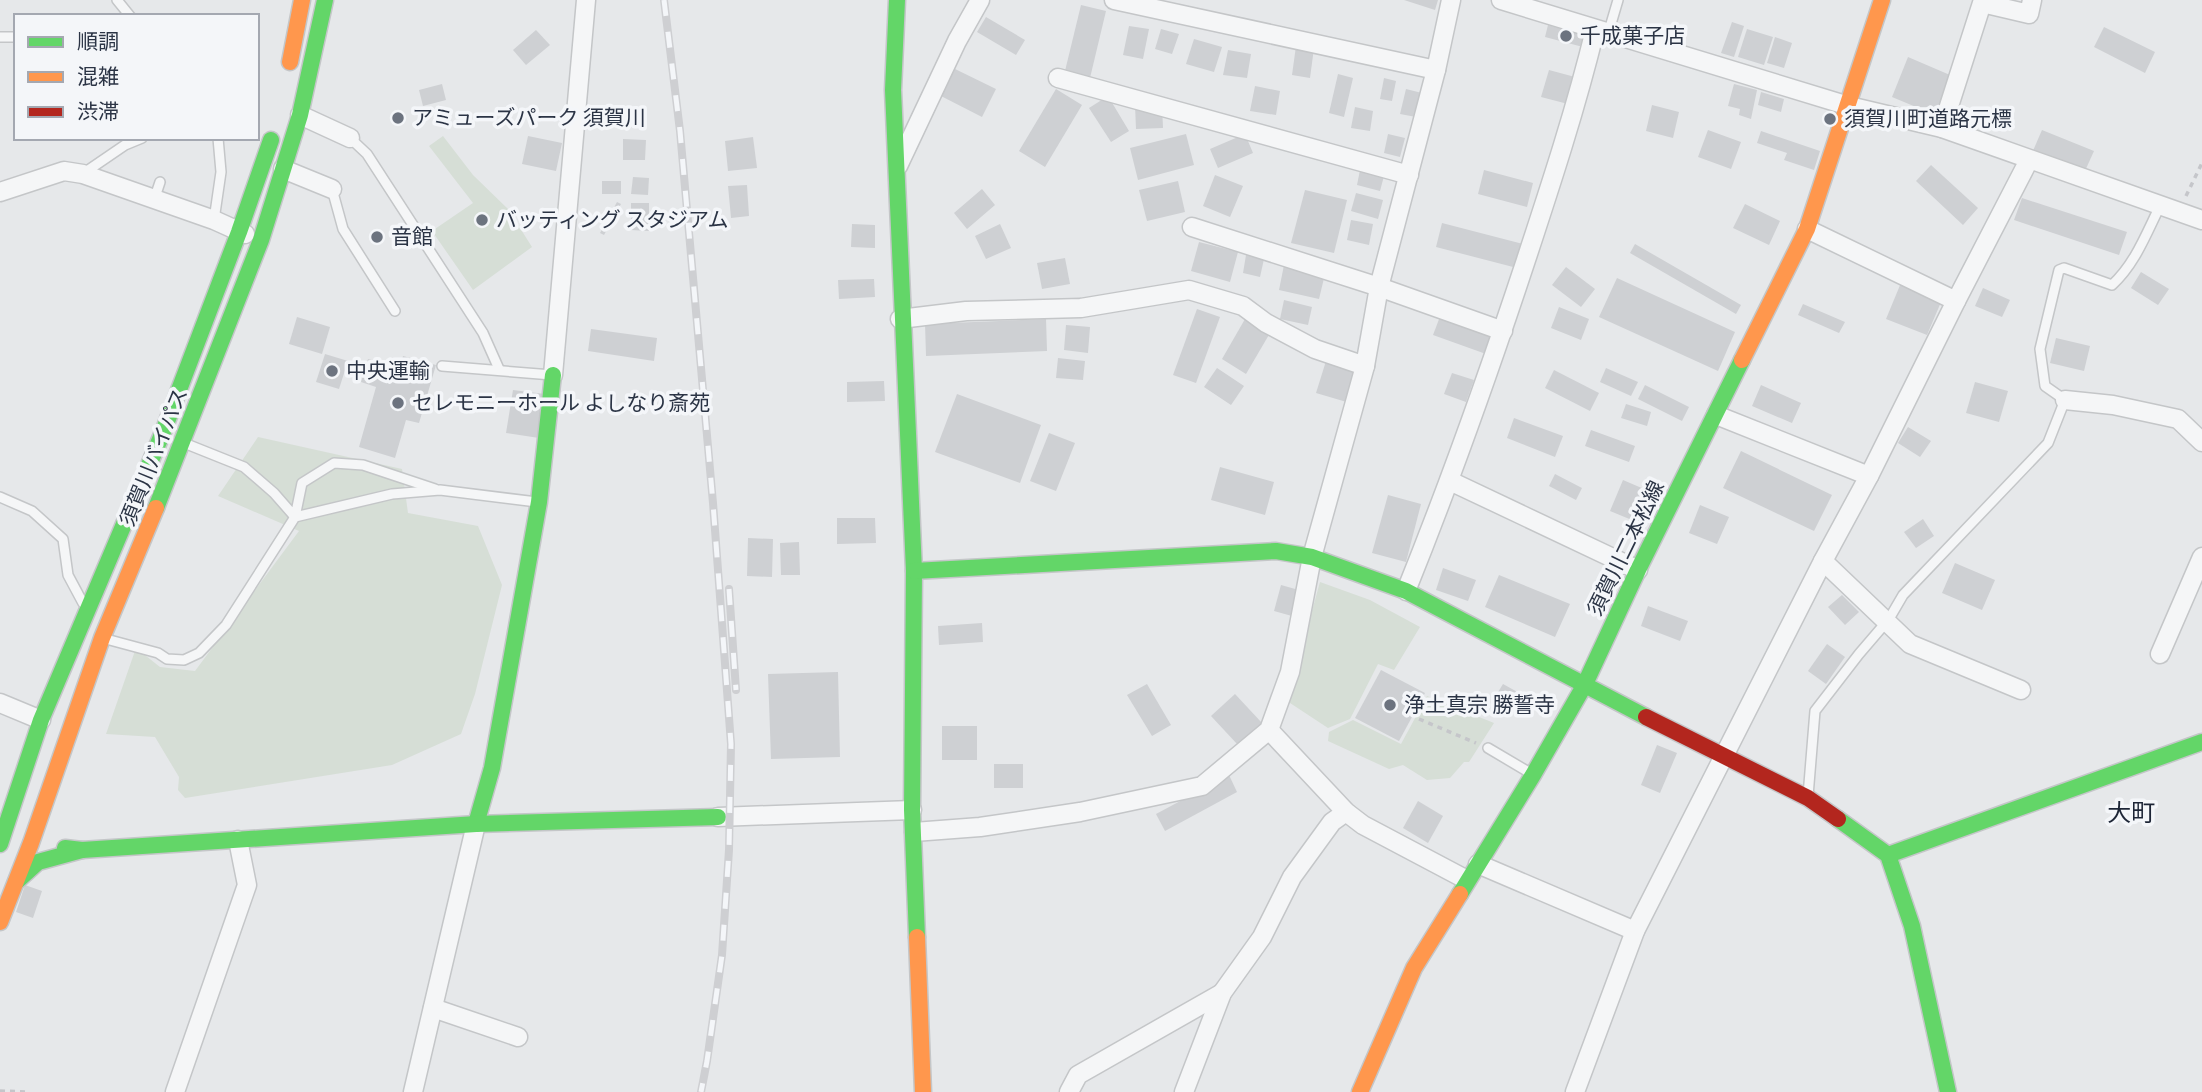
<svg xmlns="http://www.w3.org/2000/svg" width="2202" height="1092" viewBox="0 0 2202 1092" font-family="'Source Sans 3','Noto Sans JP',sans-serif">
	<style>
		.green { fill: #d6ded6 }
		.building { fill: #ced0d3 }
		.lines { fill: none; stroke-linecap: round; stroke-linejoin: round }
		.lane-casing { stroke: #c4c6c8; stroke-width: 12 }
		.street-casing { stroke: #c4c6c8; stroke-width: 21 }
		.fast-casing { stroke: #c4c6c8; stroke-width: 19 }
		.slow-casing { stroke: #c4c6c8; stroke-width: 19 }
		.jam-casing { stroke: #c4c6c8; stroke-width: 19 }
		.path { stroke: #c5c6ca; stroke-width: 3.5; stroke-dasharray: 5 5; stroke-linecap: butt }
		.lane { stroke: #f5f6f7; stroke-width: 9 }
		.street { stroke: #f5f6f7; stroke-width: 18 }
		.fast { stroke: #63d668; stroke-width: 16 }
		.slow { stroke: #ff974d; stroke-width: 16 }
		.jam { stroke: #b3261e; stroke-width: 16 }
		.rail-casing { stroke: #cecfd2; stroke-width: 8 }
		.rail { stroke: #f4f6f9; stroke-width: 5; stroke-dasharray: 16; stroke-linecap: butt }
		.poi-dot { fill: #6c737f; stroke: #f4f6f9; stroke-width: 2.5 }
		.labels { text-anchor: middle; stroke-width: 7; stroke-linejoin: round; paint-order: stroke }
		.poi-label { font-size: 21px; fill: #2b3445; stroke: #f4f6f9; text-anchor: start }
		.street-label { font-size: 21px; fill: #2b3445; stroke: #f4f6f9 }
		.quarter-label { font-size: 24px; fill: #1d2536; stroke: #f4f6f9 }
	</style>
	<rect width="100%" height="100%" fill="#e6e8ea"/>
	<g class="green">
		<path d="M443 136 473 175 508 209 532 247 473 290 432 231 473 203 429 146Z"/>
		<path d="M258 437 402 469 408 513 478 526 502 585 475 694 461 734 392 765 185 798 178 790 179 777 155 737 106 734 136 648 160 667 195 671 299 531 218 496Z"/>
		<path d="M1320 582 1370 600 1420 627 1394 670 1378 664 1350 719 1328 728 1287 701Z"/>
		<path d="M1427 696 1494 723 1469 762H1464L1450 778 1427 780 1403 765 1389 769 1328 741 1329 732 1353 720 1401 744Z"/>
	</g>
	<g class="building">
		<path d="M1404 0H1438L1435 10Z"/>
		<path d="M1081 5 1106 11 1090 78 1065 71Z"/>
		<path d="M986 17 1025 40 1016 55 977 32Z"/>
		<path d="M1732 22 1744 26 1734 57 1721 53Z"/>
		<path d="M1548 25 1586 36 1583 47 1545 37Z"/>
		<path d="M1129 26 1149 29 1143 59 1123 55Z"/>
		<path d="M2104 27 2155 52 2145 73 2094 47Z"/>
		<path d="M1161 29 1179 34 1172 54 1155 49Z"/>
		<path d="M1747 29 1773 37 1764 65 1738 57Z"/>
		<path d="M536 30 550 45 526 65 513 50Z"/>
		<path d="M1775 37 1792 43 1784 68 1767 63Z"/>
		<path d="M1194 39 1222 47 1214 72 1186 64Z"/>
		<path d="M1296 46 1314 48 1310 78 1292 75Z"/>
		<path d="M1228 50 1251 54 1247 78 1223 75Z"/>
		<path d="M1908 57 1957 78 1940 117 1892 97Z"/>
		<path d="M953 68 996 89 982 117 939 95Z"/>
		<path d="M1549 70 1575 77 1568 104 1541 97Z"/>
		<path d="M1338 74 1353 78 1344 117 1329 113Z"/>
		<path d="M1384 78 1396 81 1392 101 1380 99Z"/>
		<path d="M442 84 446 100 423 106 419 90Z"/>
		<path d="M1734 84 1757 90 1751 119 1739 115 1740 109 1728 106Z"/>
		<path d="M1255 86 1280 91 1276 115 1250 111Z"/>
		<path d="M1056 89 1082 105 1045 167 1019 151Z"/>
		<path d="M1406 89 1422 93 1416 117 1400 114Z"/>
		<path d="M1761 92 1784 99 1781 112 1758 105Z"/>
		<path d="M1108 96 1129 131 1111 142 1089 108Z"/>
		<path d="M1135 105H1162L1163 128 1136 129Z"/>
		<path d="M1652 105 1679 112 1673 138 1646 131Z"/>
		<path d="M1355 107 1373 111 1370 131 1351 128Z"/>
		<path d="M1708 130 1741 142 1731 169 1698 157Z"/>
		<path d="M2042 130 2094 151 2080 182 2029 160Z"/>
		<path d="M1761 131 1820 151 1814 170 1784 160 1787 153 1757 143Z"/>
		<path d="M1186 134 1194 165 1138 180 1130 148Z"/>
		<path d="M1245 134 1253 153 1218 168 1210 149Z"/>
		<path d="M1388 134 1405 138 1400 157 1384 153Z"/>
		<path d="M528 136 562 143 556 171 522 164Z"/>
		<path d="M753 137 757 168 728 171 725 141Z"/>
		<path d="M623 139 646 140 645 160H623Z"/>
		<path d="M1931 165 1978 208 1963 225 1916 181Z"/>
		<path d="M1360 170 1384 176 1380 191 1357 185Z"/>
		<path d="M1484 170 1533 183 1527 207 1478 194Z"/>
		<path d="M1215 175 1243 186 1230 217 1203 206Z"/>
		<path d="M633 177 649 178 648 195 631 194Z"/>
		<rect x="602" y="181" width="19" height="13"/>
		<path d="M1178 181 1185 212 1147 221 1139 190Z"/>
		<path d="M747 185 749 216 731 218 728 186Z"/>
		<path d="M982 189 995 205 967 229 954 213Z"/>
		<path d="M1305 190 1347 200 1334 253 1291 243Z"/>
		<path d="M1356 193 1383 200 1378 219 1351 211Z"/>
		<path d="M2022 198 2127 232 2119 255 2014 220Z"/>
		<path d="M617 202 621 204 604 235 600 233Z"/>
		<path d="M631 203H649V231L631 230Z"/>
		<path d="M1745 204 1780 221 1769 245 1733 228Z"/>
		<path d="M1351 220 1373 224 1369 245 1347 240Z"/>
		<path d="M1442 223 1523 244 1517 268 1436 247Z"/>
		<path d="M852 224 875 225V248L851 247Z"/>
		<path d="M1000 224 1011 248 986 259 975 236Z"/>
		<path d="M1199 242 1238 252 1230 282 1191 271Z"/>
		<path d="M1635 244 1741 305 1736 314 1630 253Z"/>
		<path d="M1246 255 1264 259 1260 277 1243 273Z"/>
		<path d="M1065 258 1070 284 1042 289 1037 263Z"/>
		<path d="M1284 265 1325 274 1319 299 1279 290Z"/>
		<path d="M1566 267 1595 289 1581 307 1552 285Z"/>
		<path d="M2141 272 2169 289 2158 305 2131 288Z"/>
		<path d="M1617 278 1735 332 1718 371 1599 317Z"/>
		<path d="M1903 278 1944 295 1927 335 1886 319Z"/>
		<path d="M874 279 875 297 839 299 838 280Z"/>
		<path d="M1983 288 2010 300 2002 317 1975 306Z"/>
		<path d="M1284 300 1312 307 1308 325 1280 319Z"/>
		<path d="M1803 304 1845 322 1839 333 1798 315Z"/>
		<path d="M1559 307 1589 319 1581 340 1551 328Z"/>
		<path d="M1197 309 1220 317 1196 383 1173 375Z"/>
		<path d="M1441 314 1493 333 1486 354 1433 335Z"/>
		<path d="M297 317 330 327 322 354 289 344Z"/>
		<path d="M1046 319 1047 351 926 356 925 324Z"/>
		<path d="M1245 319 1270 333 1246 374 1222 359Z"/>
		<path d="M1066 325 1090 327 1088 353 1064 350Z"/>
		<path d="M591 329 657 338 654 361 588 351Z"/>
		<path d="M2056 338 2090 346 2084 371 2050 363Z"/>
		<path d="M325 354 348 361 339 389 316 382Z"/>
		<path d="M403 356 436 365 419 423 406 420 395 458 359 447 376 387 361 382 368 359 400 368Z"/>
		<path d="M1058 358 1085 361 1083 380 1056 378Z"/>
		<path d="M1326 361 1360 371 1350 403 1316 393Z"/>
		<path d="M1217 368 1244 386 1231 405 1204 387Z"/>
		<path d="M1606 368 1638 382 1631 396 1600 382Z"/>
		<path d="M1554 370 1599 393 1590 411 1545 388Z"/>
		<path d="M1452 373 1474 380 1466 402 1444 394Z"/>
		<path d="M884 381 885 401 847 402V382Z"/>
		<path d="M1975 382 2008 391 1999 422 1966 413Z"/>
		<path d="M1645 385 1689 407 1682 421 1638 399Z"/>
		<path d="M1761 385 1801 403 1792 423 1752 406Z"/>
		<path d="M513 390 545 394 539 438 506 433Z"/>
		<path d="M957 394 1041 425 1020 483 935 452Z"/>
		<path d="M1626 404 1651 412 1647 426 1621 418Z"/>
		<path d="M1514 418 1563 436 1555 457 1507 438Z"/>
		<path d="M1908 427 1931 441 1920 457 1898 443Z"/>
		<path d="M1591 430 1635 446 1629 462 1585 446Z"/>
		<path d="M1049 433 1075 443 1056 491 1030 481Z"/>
		<path d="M1741 451 1832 495 1814 531 1723 488Z"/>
		<path d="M1220 467 1274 482 1265 515 1211 500Z"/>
		<path d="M1555 474 1582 488 1576 500 1549 486Z"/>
		<path d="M1623 480 1658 495 1644 525 1610 511Z"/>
		<path d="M1388 495 1421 504 1406 562 1372 553Z"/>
		<path d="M1700 505 1729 517 1717 544 1689 533Z"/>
		<path d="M837 518H875L876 543 837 544Z"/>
		<path d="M1923 519 1934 536 1916 548 1904 532Z"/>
		<path d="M748 538 773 539 772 577 747 576Z"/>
		<path d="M799 542 800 575H781L780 543Z"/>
		<path d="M1955 563 1995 580 1982 610 1942 593Z"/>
		<path d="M1443 568 1476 580 1468 601 1436 590Z"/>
		<path d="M1499 575 1570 604 1555 637 1485 607Z"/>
		<path d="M1281 585 1306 592 1299 618 1274 611Z"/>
		<path d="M1842 595 1859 612 1845 625 1828 607Z"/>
		<path d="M1648 606 1688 621 1680 641 1641 626Z"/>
		<path d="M982 623 983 642 939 645 938 626Z"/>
		<path d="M1827 644 1845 657 1826 684 1808 671Z"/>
		<path d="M1381 670 1425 693 1399 741 1355 718Z"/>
		<path d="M838 672 840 757 771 759 768 674Z"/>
		<path d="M1147 684 1171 725 1152 736 1127 695Z"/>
		<path d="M1503 684 1530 699 1523 713 1495 697Z"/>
		<path d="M1235 694 1262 723 1238 745 1211 716Z"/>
		<rect x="942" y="726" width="35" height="34"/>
		<path d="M1657 745 1677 753 1660 793 1641 785Z"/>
		<rect x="994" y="764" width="29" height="24"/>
		<path d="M1229 775 1237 792 1165 831 1156 814Z"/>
		<path d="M1418 801 1443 816 1428 843 1403 828Z"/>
		<path d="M25 885 42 891 33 918 16 912Z"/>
	</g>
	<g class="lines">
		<g class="lane-casing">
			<g id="lane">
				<path d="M117 0 130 16"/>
				<path d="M1608 34 1618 0"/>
				<path d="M0 37H16"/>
				<path d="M350 138 367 154 483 333 499 369"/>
				<path d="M84 173 125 145 142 138"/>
				<path d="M332 189 343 229 395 311"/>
				<path d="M154 200 160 182"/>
				<path d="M214 220 221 172 218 138"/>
				<path d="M442 366 552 375"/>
				<path d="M189 445 244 467 274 493 295 517 302 483 334 463 363 465 435 489"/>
				<path d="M0 497 32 511 63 539 68 575 83 603"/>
				<path d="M106 639 158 653 167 659 184 660 199 653 226 625 295 517 392 494 440 490 537 502"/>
				<path d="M1488 748 1532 774"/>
				<path d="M1808 796 1815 711 1859 654 1889 619 1903 595 2048 443 2065 400 2045 386 2040 349 2059 270 2064 268 2112 285C2135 264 2146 234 2160 206"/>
			</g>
		</g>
		<g class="street-casing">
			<g id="street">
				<path d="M1114 0 1436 70"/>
				<path d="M1501 0 1849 106 1942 128 2202 220"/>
				<path d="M1058 78 1409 175"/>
				<path d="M300 115 350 138"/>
				<path d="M1942 128 1982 3 2029 14 2032 0"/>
				<path d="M898 166 957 41 980 0"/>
				<path d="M283 169 332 189"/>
				<path d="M0 192 64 171 83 174 214 220 245 234"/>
				<path d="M1192 227 1379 287 1503 331"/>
				<path d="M1807 229 1956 301"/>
				<path d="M900 319 966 311 1081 308 1189 290 1243 306 1266 323 1315 349 1365 366"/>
				<path d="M553 375 586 0"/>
				<path d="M2065 400 2113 405 2178 419 2202 442"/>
				<path d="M1716 415 1869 476"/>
				<path d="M1450 481 1638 570"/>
				<path d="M1823 561 1910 644 2021 690"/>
				<path d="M1406 591C1450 482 1489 372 1526 260 1551 184 1576 108 1595 30"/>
				<path d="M2160 654 2202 557"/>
				<path d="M0 703 41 720"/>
				<path d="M1269 730 1346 812 1363 825 1467 880"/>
				<path d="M718 817 912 810"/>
				<path d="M914 832 980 827 1080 812 1202 786 1269 730 1290 672 1312 557 1365 366 1379 287 1436 70 1451 0"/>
				<path d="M1478 864 1635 931"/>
				<path d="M433 1008 518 1037"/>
				<path d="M175 1092 247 885 238 840"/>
				<path d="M413 1092 476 824"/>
				<path d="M1069 1092 1078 1075 1222 993"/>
				<path d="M1184 1092 1222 993 1262 937 1292 877 1332 822 1346 812"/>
				<path d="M1575 1092 1635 931 1823 561 1869 476 1956 301 2029 160"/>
			</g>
		</g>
		<g class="fast-casing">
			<g id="fast">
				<path d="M897 0 893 90 914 571 912 810 917 937"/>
				<path d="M156 508 261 240 300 115 325 0"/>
				<path d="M914 571 1276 551 1312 557 1406 591 1646 717"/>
				<path d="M1838 819 1888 855 1912 926 1948 1092"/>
				<path d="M476 824 492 768 539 502 553 375"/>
				<path d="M0 844 41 720 163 432 239 232 271 140"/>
				<path d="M65 848 82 850 476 824 718 817"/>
				<path d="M1888 855 2202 742"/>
				<path d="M16 882 38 862 82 850"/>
				<path d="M1460 894 1533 775 1584 686 1638 570 1742 360"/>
			</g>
		</g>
		<g class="slow-casing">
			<g id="slow">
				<path d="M290 62 302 0"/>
				<path d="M1742 360 1807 229 1882 0"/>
				<path d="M0 922 31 843 102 638 156 508"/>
				<path d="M917 937 923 1092"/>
				<path d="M1360 1092 1414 968 1460 894"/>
			</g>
		</g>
		<g class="jam-casing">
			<path id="jam" d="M1646 717 1808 798 1838 819"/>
		</g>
		<g class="path">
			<path d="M2186 196 2202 163"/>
			<path d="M1419 719 1476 743"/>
			<path d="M0 1091 28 1092"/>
		</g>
		<use href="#lane" class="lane"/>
		<use href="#street" class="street"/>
		<use href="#fast" class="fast"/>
		<use href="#slow" class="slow"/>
		<use href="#jam" class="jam"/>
		<g class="rail-casing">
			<g id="rail">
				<path d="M664 0 680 131 713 503 731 744 729 850 722 955 707 1061 701 1092"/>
				<path d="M729 589 736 690"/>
			</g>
		</g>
		<use href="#rail" class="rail"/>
	</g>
	<g class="poi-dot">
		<circle cx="1566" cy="36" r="7"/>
		<circle cx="398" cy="118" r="7"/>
		<circle cx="1830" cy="119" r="7"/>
		<circle cx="482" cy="220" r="7"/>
		<circle cx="377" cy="237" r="7"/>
		<circle cx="332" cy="371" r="7"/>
		<circle cx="398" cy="403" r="7"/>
		<circle cx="1390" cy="705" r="7"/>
	</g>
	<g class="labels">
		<g class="poi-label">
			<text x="1580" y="43">千成菓子店</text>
			<text x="412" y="125">アミューズパーク 須賀川</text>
			<text x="1844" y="126">須賀川町道路元標</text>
			<text x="496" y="227">バッティング スタジアム</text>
			<text x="391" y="244">音館</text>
			<text x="346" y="378">中央運輸</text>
			<text x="412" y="410">セレモニーホール よしなり斎苑</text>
			<text x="1404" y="712">浄土真宗 勝誓寺</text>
		</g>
		<g class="street-label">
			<text transform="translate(154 457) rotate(-68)" y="7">須賀川バイパス</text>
			<text transform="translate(1626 548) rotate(-64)" y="7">須賀川二本松線</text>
		</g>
		<g class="quarter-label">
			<text x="2131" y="821">大町</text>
		</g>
	</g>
	<rect x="14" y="14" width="245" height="126" fill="#f4f6f9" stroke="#a4a8b1" stroke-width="2"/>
	<rect x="28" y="37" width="35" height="10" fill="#63d668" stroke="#a4a8b1" stroke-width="2"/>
	<text x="77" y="49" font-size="21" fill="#2b3445">順調</text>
	<rect x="28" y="72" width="35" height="10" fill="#ff974d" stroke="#a4a8b1" stroke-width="2"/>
	<text x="77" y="84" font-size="21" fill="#2b3445">混雑</text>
	<rect x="28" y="107" width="35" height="10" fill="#b3261e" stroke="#a4a8b1" stroke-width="2"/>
	<text x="77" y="119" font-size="21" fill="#2b3445">渋滞</text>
</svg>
